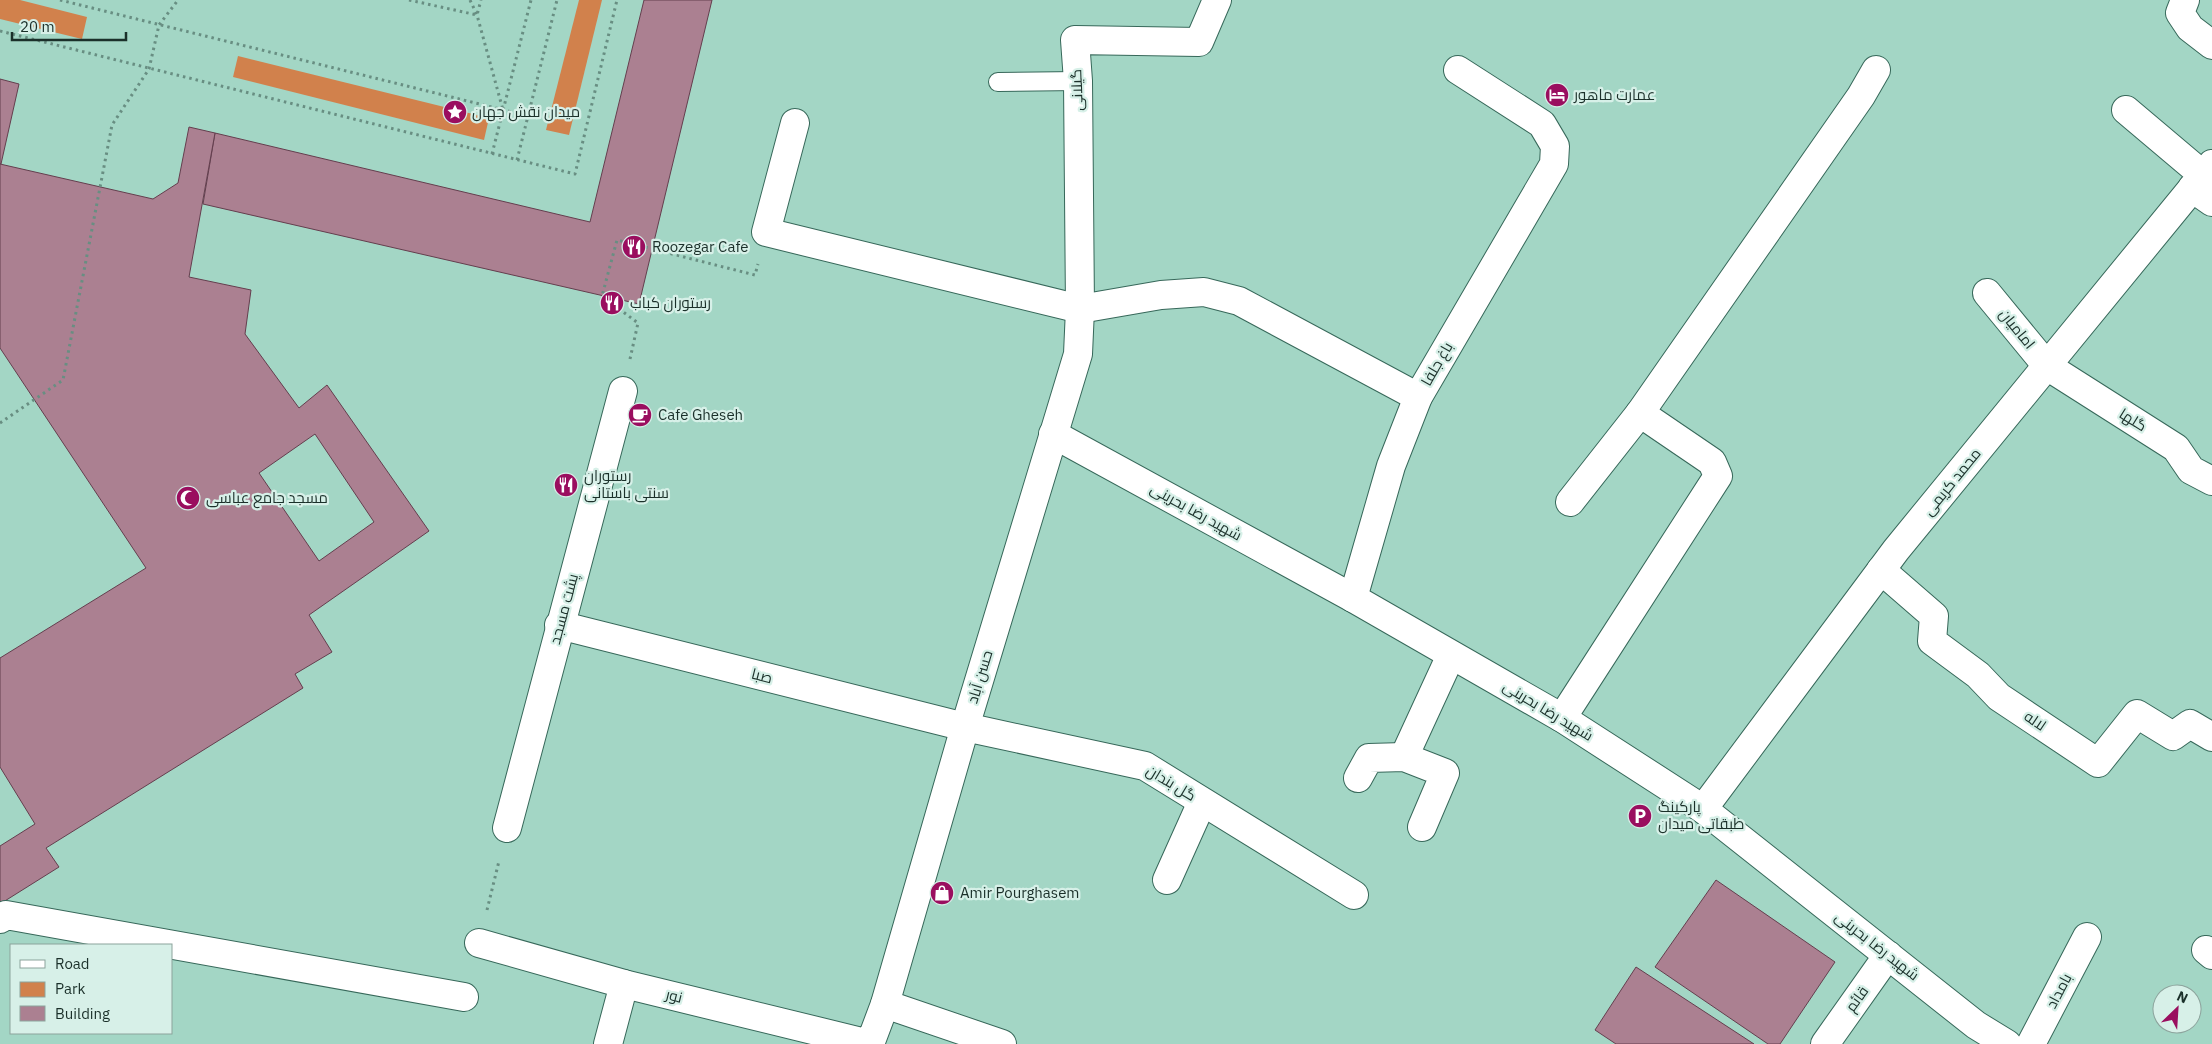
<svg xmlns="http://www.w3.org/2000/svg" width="2212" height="1044" viewBox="0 0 2212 1044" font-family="'IBM Plex Sans',Cairo,sans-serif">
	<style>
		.green { fill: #d1814c }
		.building { fill: #ab8091; stroke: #643e4e; fill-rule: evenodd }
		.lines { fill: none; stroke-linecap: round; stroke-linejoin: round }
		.service-casing { stroke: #37685a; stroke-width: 20 }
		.minor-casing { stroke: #37685a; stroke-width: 30 }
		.path { stroke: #688e82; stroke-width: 3; stroke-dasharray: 2.5 4; stroke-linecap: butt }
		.service { stroke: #fff; stroke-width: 18 }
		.minor { stroke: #fff; stroke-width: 28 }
		.labels { text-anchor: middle; stroke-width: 4.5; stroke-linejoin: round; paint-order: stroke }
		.street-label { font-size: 15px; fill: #1b302a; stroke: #d7f0e8 }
		.poi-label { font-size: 15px; fill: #1b302a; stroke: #d7f0e8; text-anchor: start }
	</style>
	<rect width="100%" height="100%" fill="#a3d6c5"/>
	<g class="green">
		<path d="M0 0H20L87 17 82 39 0 19Z"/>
		<path d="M579 0H602L569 135 546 130Z"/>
		<path d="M238 56 489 118 484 140 233 77Z"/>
	</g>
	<g class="building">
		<path d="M644 0H712L639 304 203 204 215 133 590 222Z"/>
		<path d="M0 79 19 84 1 164H0Z"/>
		<path d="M189 127 215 133 189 277 251 290 245 334 299 408 327 385 429 531 309 615 332 652 295 674 303 688 46 848 59 867 0 904V846L35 824 0 767V658L146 568 0 348V164L153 199 178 183ZM315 434 374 522 319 561 259 473Z"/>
		<path d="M1716 880 1835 962 1780 1044H1768L1655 967Z"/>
		<path d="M1636 967 1754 1044H1616L1595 1030Z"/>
	</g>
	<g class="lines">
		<g class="service-casing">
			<path id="service" d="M998 82 1078 81"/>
		</g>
		<g class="minor-casing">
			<g id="minor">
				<path d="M2185 0 2180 13 2190 28 2212 45"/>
				<path d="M2126 110 2203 175"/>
				<path d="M795 123 766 232 1080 309 1161 295 1204 292 1239 301 1418 397"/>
				<path d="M2192 188 2212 202"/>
				<path d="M1987 293 2047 366 2176 448 2191 470 2212 481"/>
				<path d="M1053 434 1353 598 1562 718 1703 809 1976 1025 2007 1044"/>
				<path d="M1570 502 1640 413 1861 96 1876 70"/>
				<path d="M1881 570 1934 616 1932 641 1978 675 1999 697 2098 763 2137 714 2173 736 2190 724 2212 737"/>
				<path d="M1353 598 1391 466 1418 397 1554 164 1555 146 1542 124 1458 70"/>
				<path d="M559 625 965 727 1145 766 1354 895"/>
				<path d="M1562 718 1718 476 1712 462 1640 413"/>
				<path d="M1404 757 1451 655"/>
				<path d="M1358 778 1369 758 1404 757 1445 773 1422 827"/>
				<path d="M1703 809 1896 550 2212 164"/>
				<path d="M507 828 623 391"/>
				<path d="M1167 880 1202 802"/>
				<path d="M0 919 6 915 464 997"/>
				<path d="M479 943 624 984 870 1044 885 1004 965 727 1078 354 1080 309 1078 81 1075 40 1199 42 1217 0"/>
				<path d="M2206 950 2212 955"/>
				<path d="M885 1004 1002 1044"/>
				<path d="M608 1044 624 984"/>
				<path d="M1825 1044 1888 955"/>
				<path d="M2031 1044 2087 937"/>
			</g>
		</g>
		<g class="path">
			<path d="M60 0 528 116 557 0"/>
			<path d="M409 0 477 15 481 0"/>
			<path d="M470 0 477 15 503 110"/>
			<path d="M0 31 575 174 617 0"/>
			<path d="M492 154 531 0"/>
			<path d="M517 160 528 116"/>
			<path d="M630 359 638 323 602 296 617 240 755 275 758 264"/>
			<path d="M0 423 63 380 112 125 149 69 159 25 178 0"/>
			<path d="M487 910 499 861"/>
		</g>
		<use href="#service" class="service"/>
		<use href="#minor" class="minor"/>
	</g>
	<defs>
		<g id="hotel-disc" transform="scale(1.25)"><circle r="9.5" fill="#9a0e5f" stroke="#d7f0e8"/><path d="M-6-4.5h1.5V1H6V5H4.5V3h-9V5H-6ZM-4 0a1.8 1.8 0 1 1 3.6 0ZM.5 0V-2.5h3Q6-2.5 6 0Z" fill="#fff"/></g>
		<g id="sight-disc" transform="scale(1.25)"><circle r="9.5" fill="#9a0e5f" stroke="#d7f0e8"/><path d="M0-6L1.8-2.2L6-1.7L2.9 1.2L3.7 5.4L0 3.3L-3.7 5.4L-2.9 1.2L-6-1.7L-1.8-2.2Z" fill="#fff"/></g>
		<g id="restaurant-disc" transform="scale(1.25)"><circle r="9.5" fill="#9a0e5f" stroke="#d7f0e8"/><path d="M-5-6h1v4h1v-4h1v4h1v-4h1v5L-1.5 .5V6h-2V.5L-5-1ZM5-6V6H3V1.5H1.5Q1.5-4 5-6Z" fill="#fff"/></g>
		<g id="cafe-disc" transform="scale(1.25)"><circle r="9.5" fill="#9a0e5f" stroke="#d7f0e8"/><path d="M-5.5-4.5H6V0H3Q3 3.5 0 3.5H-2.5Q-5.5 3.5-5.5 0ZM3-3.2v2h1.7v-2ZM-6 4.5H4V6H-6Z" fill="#fff"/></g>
		<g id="mosque-disc" transform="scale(1.25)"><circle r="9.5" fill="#9a0e5f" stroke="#d7f0e8"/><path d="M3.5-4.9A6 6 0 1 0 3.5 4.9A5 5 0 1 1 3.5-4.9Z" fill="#fff"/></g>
		<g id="parking-disc" transform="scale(1.25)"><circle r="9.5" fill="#9a0e5f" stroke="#d7f0e8"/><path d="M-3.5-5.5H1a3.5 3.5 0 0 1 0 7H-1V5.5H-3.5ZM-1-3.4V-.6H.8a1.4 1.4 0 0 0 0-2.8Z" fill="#fff"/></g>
		<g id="shop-disc" transform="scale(1.25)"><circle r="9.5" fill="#9a0e5f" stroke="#d7f0e8"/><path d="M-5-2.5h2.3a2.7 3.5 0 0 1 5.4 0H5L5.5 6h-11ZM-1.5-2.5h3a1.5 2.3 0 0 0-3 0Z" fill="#fff"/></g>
	</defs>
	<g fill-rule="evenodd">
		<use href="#hotel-disc" x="1557" y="95"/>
		<use href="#sight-disc" x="455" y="112"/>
		<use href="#restaurant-disc" x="634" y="247"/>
		<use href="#restaurant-disc" x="612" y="303"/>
		<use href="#cafe-disc" x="640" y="415"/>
		<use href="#restaurant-disc" x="566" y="485"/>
		<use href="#mosque-disc" x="188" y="498"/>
		<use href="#parking-disc" x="1640" y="816"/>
		<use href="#shop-disc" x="942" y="893"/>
	</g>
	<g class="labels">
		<g class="street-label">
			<text transform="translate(1077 90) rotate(-92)" y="5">گیلانی</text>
			<text transform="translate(2017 329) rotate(51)" y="5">امامیان</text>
			<text transform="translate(1437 364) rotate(-60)" y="5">باغ جلفا</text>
			<text transform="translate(2133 420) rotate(32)" y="5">گلها</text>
			<text transform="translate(1952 482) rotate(-51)" y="5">محمد کریمی</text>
			<text transform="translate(1196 512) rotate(29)" y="5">شهید رضا بحرینی</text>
			<text transform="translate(564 609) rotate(-75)" y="5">پشت مسجد</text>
			<text transform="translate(762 676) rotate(14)" y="5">صبا</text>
			<text transform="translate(980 677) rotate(-73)" y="5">حسن آباد</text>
			<text transform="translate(1548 711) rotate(31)" y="5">شهید رضا بحرینی</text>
			<text transform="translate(2035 721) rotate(34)" y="5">لاله</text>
			<text transform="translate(1171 783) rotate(31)" y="5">گل بندان</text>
			<text transform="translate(1877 946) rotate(38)" y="5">شهید رضا بحرینی</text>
			<text transform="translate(2059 991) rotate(-62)" y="5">بامداد</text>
			<text transform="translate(674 996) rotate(14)" y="5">نور</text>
			<text transform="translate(1857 999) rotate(-54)" y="5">قائم</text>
		</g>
		<g class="poi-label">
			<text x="1574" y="100">عمارت ماهور</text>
			<text x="472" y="117">میدان نقش جهان</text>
			<text x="652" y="252">Roozegar Cafe</text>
			<text x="630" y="308">رستوران کباب</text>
			<text x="658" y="420">Cafe Gheseh</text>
			<text x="584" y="481">رستوران<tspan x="584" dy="17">سنتی باستانی</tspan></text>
			<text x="206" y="503">مسجد جامع عباسی</text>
			<text x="1658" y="812">پارکینگ<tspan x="1658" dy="17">طبقاتی میدان</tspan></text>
			<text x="960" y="898">Amir Pourghasem</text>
		</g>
	</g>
	<rect x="10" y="944" width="162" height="90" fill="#d7f0e8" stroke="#8ca39c"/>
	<rect x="20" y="960" width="25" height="8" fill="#ffffff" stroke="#8ca39c"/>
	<text x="55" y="969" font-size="15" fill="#1b302a">Road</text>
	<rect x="20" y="982" width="25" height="15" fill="#d1814c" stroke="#8ca39c"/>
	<text x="55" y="994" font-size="15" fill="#1b302a">Park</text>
	<rect x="20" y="1006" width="25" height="15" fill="#ab8091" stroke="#8ca39c"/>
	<text x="55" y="1019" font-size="15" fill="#1b302a">Building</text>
	<g transform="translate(2177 1009) rotate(25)"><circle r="24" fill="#d7f0e8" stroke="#8ca39c"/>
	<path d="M0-4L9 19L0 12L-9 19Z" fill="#9a0e5f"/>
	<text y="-8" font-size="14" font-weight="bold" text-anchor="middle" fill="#1b302a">N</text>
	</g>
	<path d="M12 32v8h114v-8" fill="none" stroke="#1b302a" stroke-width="2.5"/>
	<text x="20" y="32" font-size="15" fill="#1b302a" stroke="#d7f0e8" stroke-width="4" paint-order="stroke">20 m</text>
</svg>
